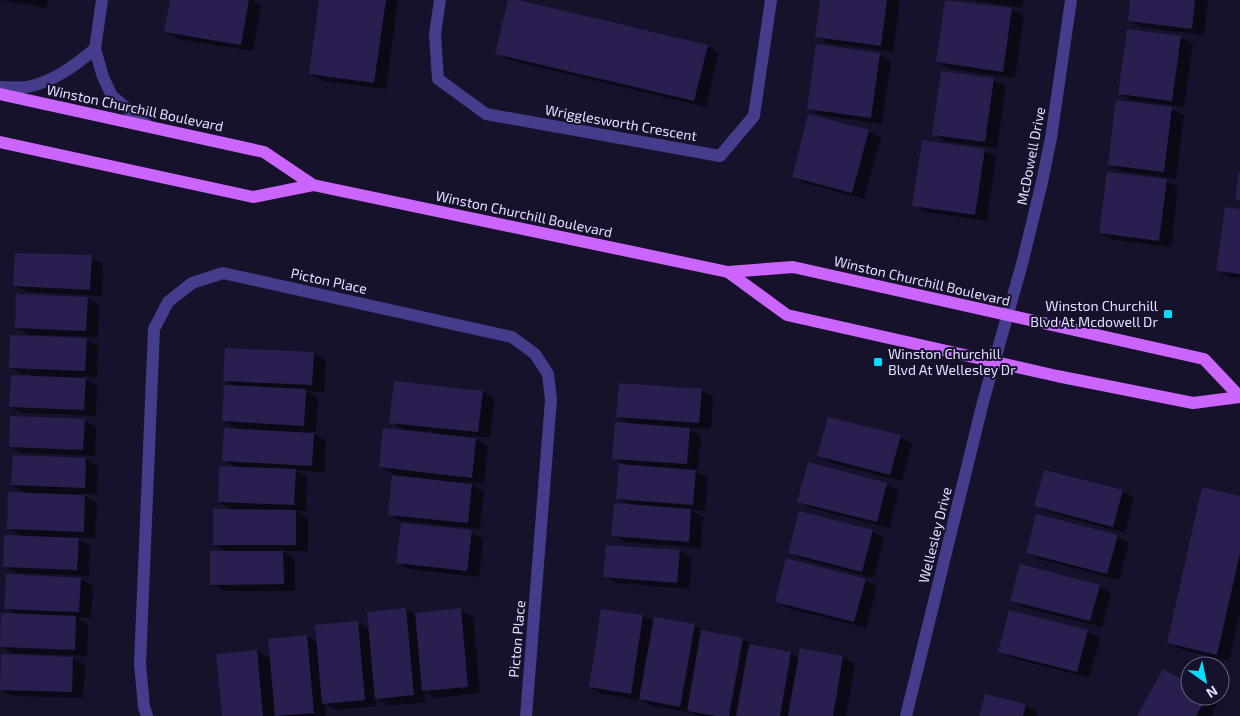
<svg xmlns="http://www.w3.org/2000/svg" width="1240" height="716" viewBox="0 0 1240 716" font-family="'Exo 2',sans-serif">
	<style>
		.shadow { fill: #0007 }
		.building { fill: #291e4d }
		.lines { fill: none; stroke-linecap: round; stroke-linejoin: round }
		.minor { stroke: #433d8b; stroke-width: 12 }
		.major { stroke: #cb65fe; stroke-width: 12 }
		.poi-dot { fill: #0adcfe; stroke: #17122c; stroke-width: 2 }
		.labels { text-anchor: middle; stroke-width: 4; stroke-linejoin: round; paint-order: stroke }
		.street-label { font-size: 14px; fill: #e2ddff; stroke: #17122c }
		.poi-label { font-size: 14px; fill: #e2ddff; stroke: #17122c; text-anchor: end }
	</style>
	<rect width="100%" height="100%" fill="#17122c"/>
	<g class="shadow">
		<path d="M0 0H48L47 8Z"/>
		<path d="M171 0H253L261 5 253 51 178 39 166 32Z"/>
		<path d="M321 0H398L386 89 323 81 311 74Z"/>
		<path d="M509 0 707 46 719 53 706 107 509 60 497 53Z"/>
		<path d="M822 0H900L893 52 828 43 816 36Z"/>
		<path d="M946 0 1012 9 1024 16 1015 78 950 69 938 62Z"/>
		<path d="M972 0H1024L1022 8Z"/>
		<path d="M1132 0H1208L1204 35 1141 27 1129 20Z"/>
		<path d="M1181 37 1193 44 1184 107 1131 100 1119 93Z"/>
		<path d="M879 54 891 61 882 124 820 115 808 108Z"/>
		<path d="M994 80 1006 86 997 148 945 141 933 134Z"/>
		<path d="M1118 102 1172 109 1184 116 1176 179 1121 171 1109 164Z"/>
		<path d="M809 116 869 132 881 138 864 199 805 183 793 177Z"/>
		<path d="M984 150 996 157 987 221 926 212 914 205Z"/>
		<path d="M1166 181 1178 187 1171 247 1113 240 1101 233Z"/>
		<path d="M1240 210V278L1229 277 1217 270Z"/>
		<path d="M91 257 103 264 102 296 27 292 15 286Z"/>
		<path d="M87 298 99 305 98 337 30 335 16 327Z"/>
		<path d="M86 339 98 346 97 377 81 376 97 386 96 416 22 413 10 407 31 377V374H22L10 367Z"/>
		<path d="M313 353 326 360 324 392 306 391 318 397 316 432 309 431 326 441 324 472 295 470 307 477 306 511H296L308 518V551H282L295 559V591H224L212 584 228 552 214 544 235 511 219 502 237 468 224 460 239 430 223 421 236 387 224 380Z"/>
		<path d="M395 383 483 392 495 399 490 438 471 436 488 446 484 484 468 482 484 492 480 529 401 521 389 514 393 474 380 467 432 435V432L403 429 391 422Z"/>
		<path d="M701 390 713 397 711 429 686 428 701 436 698 470H693L708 478 705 511 691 510 703 517 701 548 625 542 613 535 630 505 617 498 627 466 613 458 632 425 618 417Z"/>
		<path d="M84 420 96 427 95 456 22 453 10 446Z"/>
		<path d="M900 437 912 444 902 481 831 463 819 456Z"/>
		<path d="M14 456 86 459 98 466 97 494H81L97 503 95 538 74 537 90 546 89 576 16 573 4 566 24 537 8 528 28 494 12 485Z"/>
		<path d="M809 463 887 484 899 491 889 528 811 508 799 501Z"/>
		<path d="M1122 491 1134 498 1125 533 1048 512 1036 506Z"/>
		<path d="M1240 497V612L1229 661 1180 649 1168 643Z"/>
		<path d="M872 531 884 538 874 578 802 559 790 552Z"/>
		<path d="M471 532 483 539 479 577 409 569 397 562Z"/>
		<path d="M1117 536 1129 543 1119 580 1039 559 1027 552Z"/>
		<path d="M680 551 692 558 689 589 617 583 605 577Z"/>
		<path d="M81 579 93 586 91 618 76 617 88 624 87 656 13 653 1 646 18 615 6 608Z"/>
		<path d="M865 580 877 587 866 628 788 608 776 601Z"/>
		<path d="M1099 586 1111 593 1102 627 1023 607 1011 600Z"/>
		<path d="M406 610 417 616 460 610 473 617 480 693 435 698 425 692 426 702 388 706 376 698 377 706 336 710 325 704 326 716H277L274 714V716H223L218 655 257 651 271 659 307 636 318 643 358 623 370 630Z"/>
		<path d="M1010 611 1088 632 1100 638 1089 678 1012 658 1000 651Z"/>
		<path d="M643 616 654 622 694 625 707 633 743 639 756 647 791 653 799 658 843 657 855 664 846 716H698L693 713 652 706 642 700 602 694 590 687Z"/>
		<path d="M73 658 85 665 83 698 12 696 0 689Z"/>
		<path d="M1190 686V696H1208L1219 702 1211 716H1138Z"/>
		<path d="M1025 705 1037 712 1036 716H981Z"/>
	</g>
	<g class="building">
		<path d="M170 0H249L241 45 164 32Z"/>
		<path d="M319 0H386L374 83 309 74Z"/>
		<path d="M508 0H518L708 45 694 101 495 54Z"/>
		<path d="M820 0H887L881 46 815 37Z"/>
		<path d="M945 0 1012 8 1003 72 936 62Z"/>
		<path d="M1130 0H1195L1192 29 1128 21Z"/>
		<path d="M1127 29 1181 36 1172 101 1118 94Z"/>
		<path d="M816 44 880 53 871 118 807 109Z"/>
		<path d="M941 71 994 78 985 142 932 135Z"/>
		<path d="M1116 100 1172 107 1164 172 1108 165Z"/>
		<path d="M808 114 869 130 852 193 792 177Z"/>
		<path d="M922 140 985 149 975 215 912 206Z"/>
		<path d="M1239 171H1240V200L1235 199Z"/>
		<path d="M1107 172 1167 179 1159 241 1099 233Z"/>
		<path d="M1225 207 1240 209V274L1216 271Z"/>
		<path d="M15 253 92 255 90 290 13 286Z"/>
		<path d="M16 294 88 297 86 331 15 328Z"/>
		<path d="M10 335 87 338 85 371 9 368Z"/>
		<path d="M225 348 314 352 312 385 223 381Z"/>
		<path d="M11 375 86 378 84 410 9 407Z"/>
		<path d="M394 381 483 391 478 432 389 423Z"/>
		<path d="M619 383 702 389 699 423 616 417Z"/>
		<path d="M224 385 306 389 304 426 222 421Z"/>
		<path d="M10 416 85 419 83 450 9 447Z"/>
		<path d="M828 417 901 435 890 475 817 456Z"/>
		<path d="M615 422 690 428 687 464 612 459Z"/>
		<path d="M224 428 314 433 312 466 222 461Z"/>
		<path d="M383 428 476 438 472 478 379 467Z"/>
		<path d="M13 455 86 458 85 488 11 485Z"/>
		<path d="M808 462 887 483 877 522 797 502Z"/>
		<path d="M619 464 696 470 693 505 616 499Z"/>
		<path d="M219 466 296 469 294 505 218 502Z"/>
		<path d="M1044 470 1123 490 1113 527 1034 506Z"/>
		<path d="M392 475 472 484 468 523 388 515Z"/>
		<path d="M1202 487 1240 496V553L1217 655 1167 643Z"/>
		<path d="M8 492 85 495 84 532 7 529Z"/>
		<path d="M614 503 691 509 689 542 611 536Z"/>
		<path d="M213 509 296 510V545H213Z"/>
		<path d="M799 511 873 530 862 572 788 553Z"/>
		<path d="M1036 514 1118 535 1107 574 1026 553Z"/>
		<path d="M401 523 472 530 467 571 396 563Z"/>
		<path d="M4 535 79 538 77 570 3 567Z"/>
		<path d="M606 545 680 550 677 583 603 577Z"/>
		<path d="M210 551H283L284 584 210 585Z"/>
		<path d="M786 558 866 579 854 622 775 602Z"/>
		<path d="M1020 564 1100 585 1090 621 1010 601Z"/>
		<path d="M6 574 81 578 79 612 4 609Z"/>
		<path d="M406 608 414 695 375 699 367 612Z"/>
		<path d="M461 608 468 687 422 691 415 613Z"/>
		<path d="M601 609 643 615 631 694 589 687Z"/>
		<path d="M1009 610 1088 630 1077 672 998 652Z"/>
		<path d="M1 613 76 616 75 650 0 647Z"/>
		<path d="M654 617 695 624 680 707 639 699Z"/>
		<path d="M358 621 365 700 322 704 315 625Z"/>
		<path d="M701 630 743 638 729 716H716L687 711Z"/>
		<path d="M307 635 314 713 275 716 268 639Z"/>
		<path d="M749 644 791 652 780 716H736Z"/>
		<path d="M800 648 843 656 833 716H788Z"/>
		<path d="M257 650 263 716H222L216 654Z"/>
		<path d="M1 654 73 657 72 692 0 690Z"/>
		<path d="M1163 669 1190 684V696H1207L1196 716H1137Z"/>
		<path d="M985 694 1026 704 1023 716H979Z"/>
	</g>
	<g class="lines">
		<g class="minor">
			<path d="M102 0 95 49 103 77 112 96 147 125"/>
			<path d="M440 0 435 34 438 79 486 114 720 156 754 116 771 0"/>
			<path d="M0 87C9 87 19 88 27 87 55 81 74 66 95 49"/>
			<path d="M147 716 144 707 140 664 154 329 168 302 192 283 223 273 512 337 535 354 548 374 551 400 526 716"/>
			<path d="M906 716 983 402 1022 264 1042 182 1051 138 1071 0"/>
		</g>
		<g class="major">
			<path d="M0 94 264 152 313 185 728 272 793 267 1204 359 1240 397"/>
			<path d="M0 142 253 197 313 185"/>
			<path d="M728 272 787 315 1057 376 1193 403 1240 397"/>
		</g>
	</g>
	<g class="poi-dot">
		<rect x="1163" y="309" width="10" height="10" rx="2.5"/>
		<rect x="873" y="357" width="10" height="10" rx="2.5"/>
	</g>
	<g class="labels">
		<g class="street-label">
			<text transform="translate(135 108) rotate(12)" y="5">Winston Churchill Boulevard</text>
			<text transform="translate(621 123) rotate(10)" y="5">Wrigglesworth Crescent</text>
			<text transform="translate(1031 156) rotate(-79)" y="5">McDowell Drive</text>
			<text transform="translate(524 214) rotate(12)" y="5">Winston Churchill Boulevard</text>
			<text transform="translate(329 281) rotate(12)" y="5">Picton Place</text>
			<text transform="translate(922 281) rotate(13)" y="5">Winston Churchill Boulevard</text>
			<text transform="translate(935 535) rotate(-76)" y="5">Wellesley Drive</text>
			<text transform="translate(517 639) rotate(-85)" y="5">Picton Place</text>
		</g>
		<g class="poi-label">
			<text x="1158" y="311">Winston Churchill<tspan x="1158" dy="16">Blvd At Mcdowell Dr</tspan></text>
			<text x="888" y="359" text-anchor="start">Winston Churchill<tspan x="888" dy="16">Blvd At Wellesley Dr</tspan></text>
		</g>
	</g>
	<g transform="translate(1205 681) rotate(147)"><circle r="24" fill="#17122c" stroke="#686380"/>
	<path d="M0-4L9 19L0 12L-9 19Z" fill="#0adcfe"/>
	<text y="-8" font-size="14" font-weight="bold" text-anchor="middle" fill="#e2ddff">N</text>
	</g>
</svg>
